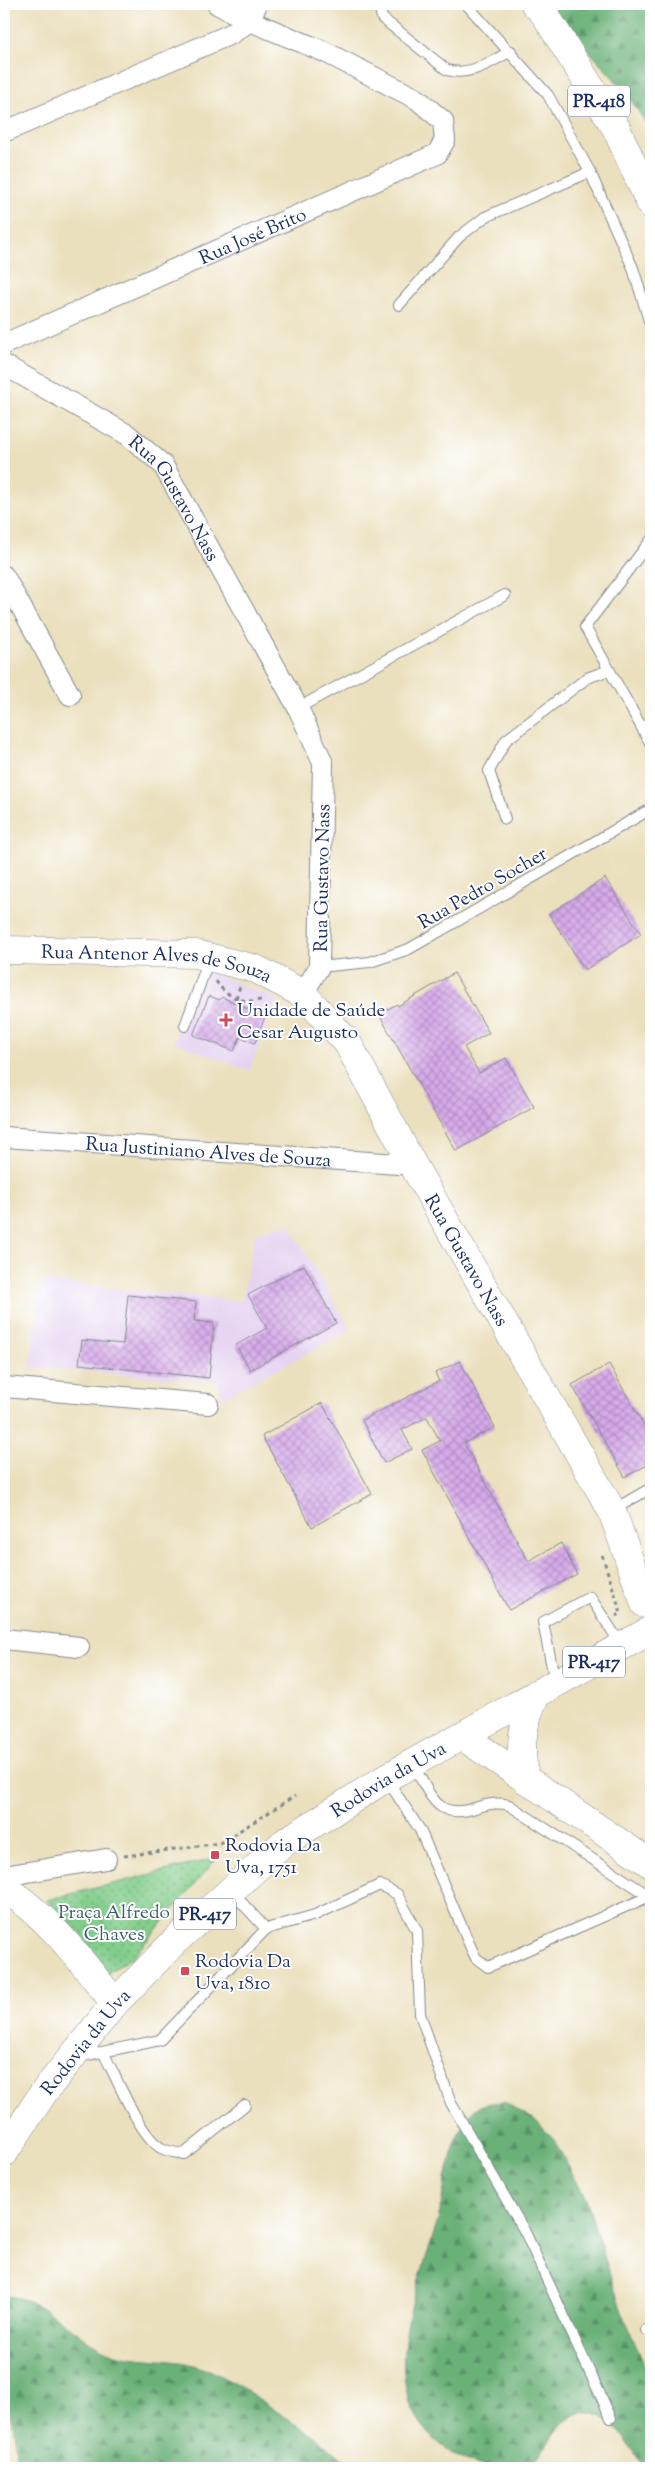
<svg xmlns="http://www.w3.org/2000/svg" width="655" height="2472" viewBox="0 0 655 2472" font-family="'Sorts Mill Goudy',serif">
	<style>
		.built { fill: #e5d3f1 }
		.grass { fill: url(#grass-dots); stroke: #4f7e75 }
		.forest { fill: url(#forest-firs); stroke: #42706b }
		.building { fill: url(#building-cross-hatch) }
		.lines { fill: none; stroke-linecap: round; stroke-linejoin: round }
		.lane-casing { stroke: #83888e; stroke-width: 12 }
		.street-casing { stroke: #83888e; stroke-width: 22 }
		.secondary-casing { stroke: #83888e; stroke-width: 29 }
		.highway-casing { stroke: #83888e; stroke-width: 29 }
		.path { stroke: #83888e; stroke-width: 3; stroke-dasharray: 4 4; stroke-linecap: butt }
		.lane { stroke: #fff; stroke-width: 10 }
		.street { stroke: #fff; stroke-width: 20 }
		.secondary { stroke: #fff; stroke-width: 28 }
		.highway { stroke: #fff; stroke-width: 28 }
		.poi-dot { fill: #d1495b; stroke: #fff; stroke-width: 2 }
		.labels { text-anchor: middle; stroke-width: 4; stroke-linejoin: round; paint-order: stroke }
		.shield { fill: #fff; stroke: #5f6d8e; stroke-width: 1 }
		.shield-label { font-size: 18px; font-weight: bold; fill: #1b2f5e }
		.street-label { font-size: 19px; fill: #1b2f5e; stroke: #fff }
		.poi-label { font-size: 19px; fill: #1b2f5e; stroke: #fff; text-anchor: start }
		.park-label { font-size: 19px; fill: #3a5f6c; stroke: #fff }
	</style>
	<defs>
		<pattern id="grass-dots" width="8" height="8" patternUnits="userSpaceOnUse" patternTransform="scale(1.25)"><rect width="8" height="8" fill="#83ce8c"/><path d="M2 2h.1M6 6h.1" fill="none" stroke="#6aa876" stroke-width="1.8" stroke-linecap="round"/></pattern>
		<pattern id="forest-firs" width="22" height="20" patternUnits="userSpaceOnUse" patternTransform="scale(1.25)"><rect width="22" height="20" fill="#6ab178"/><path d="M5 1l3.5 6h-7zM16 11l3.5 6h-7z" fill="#569066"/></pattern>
		<pattern id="building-cross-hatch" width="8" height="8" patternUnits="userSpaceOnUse" patternTransform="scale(1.25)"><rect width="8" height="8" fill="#d7aaea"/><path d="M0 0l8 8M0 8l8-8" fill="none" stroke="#ae8bc1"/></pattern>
	</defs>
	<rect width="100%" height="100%" fill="#fff"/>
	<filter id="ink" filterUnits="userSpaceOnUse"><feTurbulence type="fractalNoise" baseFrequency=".02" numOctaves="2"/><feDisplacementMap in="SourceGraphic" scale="10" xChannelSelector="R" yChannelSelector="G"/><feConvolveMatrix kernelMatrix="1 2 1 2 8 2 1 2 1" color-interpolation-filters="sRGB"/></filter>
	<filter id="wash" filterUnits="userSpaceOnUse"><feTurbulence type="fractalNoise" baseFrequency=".0096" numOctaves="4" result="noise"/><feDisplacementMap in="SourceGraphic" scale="20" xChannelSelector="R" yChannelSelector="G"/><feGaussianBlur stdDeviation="1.12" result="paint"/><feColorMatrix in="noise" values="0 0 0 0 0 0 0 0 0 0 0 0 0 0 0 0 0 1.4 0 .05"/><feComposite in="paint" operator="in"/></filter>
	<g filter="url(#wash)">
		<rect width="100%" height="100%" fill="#ebe0bd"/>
		<g class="built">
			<path d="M202 969 277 999 249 1071 174 1042Z"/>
			<path d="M289 1224 351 1330 222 1398 217 1382 30 1367 42 1281 242 1301 255 1233Z"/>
		</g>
		<path class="grass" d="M217 1858 133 1957 106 1974 47 1900Z"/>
		<g class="forest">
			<path d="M546 4H651V131L625 91Z"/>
			<path d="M504 2102 535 2120 554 2140 586 2199 621 2309 651 2381V2468H644C633 2450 614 2416 590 2413 553 2408 550 2464 518 2468 491 2472 466 2463 444 2447 372 2393 414 2298 435 2230 440 2217 441 2202 444 2189 449 2165 457 2121 478 2107 484 2103 497 2103 504 2102Z"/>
			<path d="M4 2296C45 2297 71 2335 107 2351 133 2362 165 2357 193 2365 227 2375 257 2398 285 2417 309 2433 332 2448 351 2468H15C17 2448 16 2421 4 2405Z"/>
		</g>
		<g id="blocks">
			<g class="building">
				<path d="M605 878 641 934 585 970 549 914Z"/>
				<path d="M454 973 489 1033 464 1047 479 1073 506 1058 534 1107 456 1151 379 1014 397 1004 398 1006Z"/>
				<path d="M209 996 220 1000 222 997 265 1017 255 1043 240 1037 234 1051 193 1035Z"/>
				<path d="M304 1265 336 1323 250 1370 236 1345 267 1328 248 1295Z"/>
				<path d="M128 1295 196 1302 194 1321 214 1323 209 1378 79 1364 82 1340 123 1344Z"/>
				<path d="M460 1361 495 1427 464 1443 528 1561 561 1543 577 1574 509 1610 422 1450 440 1441 427 1417 402 1430 412 1449 384 1463 362 1420 439 1381 435 1373Z"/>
				<path d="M609 1364 651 1438V1463L625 1477 572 1385Z"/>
				<path d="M322 1403 372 1494 312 1527 262 1436Z"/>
			</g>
		</g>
	</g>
	<g filter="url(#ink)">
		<use href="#blocks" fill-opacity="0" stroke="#83888e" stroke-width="1"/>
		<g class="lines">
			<g class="lane-casing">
				<g id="lane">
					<path d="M379 4 382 18 447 70C470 77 490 62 511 51"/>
					<path d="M466 4 548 95 590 172 633 268 651 327"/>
					<path d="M399 305 459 237 485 217 590 172"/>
					<path d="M651 540 585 627 651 744"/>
					<path d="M298 708 505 595"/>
					<path d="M505 819 489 771 506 740 587 678 609 670"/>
					<path d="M319 967 370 962 409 949 651 809"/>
					<path d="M185 1026 209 959"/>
					<path d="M613 1510 651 1488"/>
					<path d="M555 1682 543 1622 590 1597 622 1646"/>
					<path d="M413 1765C432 1796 436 1822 478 1807 488 1804 499 1802 509 1805L651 1897"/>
					<path d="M386 1778 420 1830 471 1948 476 1958 488 1967 650 1896"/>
					<path d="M231 1891 266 1929 315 1915 380 1885 397 1894 417 1931 420 2014 451 2103 525 2232 611 2418"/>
					<path d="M103 2052C116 2076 139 2135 161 2148 169 2152 176 2153 184 2154L245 2105"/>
					<path d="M78 2057 160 2040 266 1929"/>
					<path d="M646 2330 651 2327"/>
				</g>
			</g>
			<g class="street-casing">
				<g id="street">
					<path d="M4 132 231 34 250 21 257 4"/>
					<path id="s1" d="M4 344 437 154 445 140 443 121 417 99 325 52 250 21 217 4"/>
					<path id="s2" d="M4 365 128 435 163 465 298 708 323 763 319 967 303 994"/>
					<path d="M4 576 70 695"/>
					<path id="s3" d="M4 1137 413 1165"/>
					<path d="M4 1387 208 1404"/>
					<path d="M4 1639 79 1647"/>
					<path d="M4 1876 106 1859"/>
				</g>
			</g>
			<g class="secondary-casing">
				<g id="secondary">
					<path id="s4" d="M4 950 196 954 256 969 303 994 347 1042 413 1165 612 1511 645 1604"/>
					<path d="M462 1736 651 1864"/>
					<path d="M526 1780C518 1748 522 1722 537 1693"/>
					<path d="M4 1888C50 1917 81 1961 115 2003"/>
				</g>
			</g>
			<g class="highway-casing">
				<g id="highway">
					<path d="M535 4 544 13 616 128 651 205"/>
					<path id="s5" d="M4 2153 44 2092 115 2003 175 1941 285 1842 386 1778 651 1630"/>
				</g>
			</g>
			<g class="path">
				<path d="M216 981C226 997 245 1005 264 999"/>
				<path d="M236 998 240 986"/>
				<path d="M602 1555 621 1613 616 1616"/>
				<path d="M124 1856 220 1843 295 1796"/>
			</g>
			<use href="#lane" class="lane"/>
			<use href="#street" class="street"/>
			<use href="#secondary" class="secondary"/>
			<use href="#highway" class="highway"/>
		</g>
	</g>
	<g class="poi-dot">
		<path d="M223.5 1012.5h5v5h5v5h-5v5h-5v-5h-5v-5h5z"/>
		<rect x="210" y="1850" width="10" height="10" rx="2.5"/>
		<rect x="180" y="1966" width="10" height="10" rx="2.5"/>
	</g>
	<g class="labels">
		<g class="shield">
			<rect x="568" y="85.5" width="62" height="31" rx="4"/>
			<rect x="563" y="1646.5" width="62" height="31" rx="4"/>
			<rect x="174" y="1898.5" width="62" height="31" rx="4"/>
		</g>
		<g class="shield-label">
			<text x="599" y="107">PR-418</text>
			<text x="594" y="1668">PR-417</text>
			<text x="205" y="1920">PR-417</text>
		</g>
		<g class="street-label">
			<text dy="7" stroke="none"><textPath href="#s1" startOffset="271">Rua José Brito</textPath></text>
			<text dy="7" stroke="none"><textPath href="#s2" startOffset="222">Rua Gustavo Nass</textPath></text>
			<text transform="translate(321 878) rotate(-89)" y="7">Rua Gustavo Nass</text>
			<text transform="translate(482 887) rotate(-30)" y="7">Rua Pedro Socher</text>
			<text dy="7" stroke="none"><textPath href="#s4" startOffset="154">Rua Antenor Alves de Souza</textPath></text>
			<text dy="7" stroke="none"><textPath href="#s3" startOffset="205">Rua Justiniano Alves de Souza</textPath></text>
			<text dy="7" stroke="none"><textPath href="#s4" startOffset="621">Rua Gustavo Nass</textPath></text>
			<text dy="7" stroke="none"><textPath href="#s5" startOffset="542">Rodovia da Uva</textPath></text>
			<text dy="7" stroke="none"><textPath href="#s5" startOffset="138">Rodovia da Uva</textPath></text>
		</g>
		<g class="poi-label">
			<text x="237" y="1016">Unidade de Saúde<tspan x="237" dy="22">Cesar Augusto</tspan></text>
			<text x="225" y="1851">Rodovia Da<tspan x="225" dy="22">Uva, 1751</tspan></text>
			<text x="195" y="1967">Rodovia Da<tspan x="195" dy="22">Uva, 1810</tspan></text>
		</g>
		<g class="park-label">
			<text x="114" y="1918">Praça Alfredo<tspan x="114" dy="22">Chaves</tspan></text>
		</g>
	</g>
	<rect width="655" height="2472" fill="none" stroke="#fff" stroke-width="20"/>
</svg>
